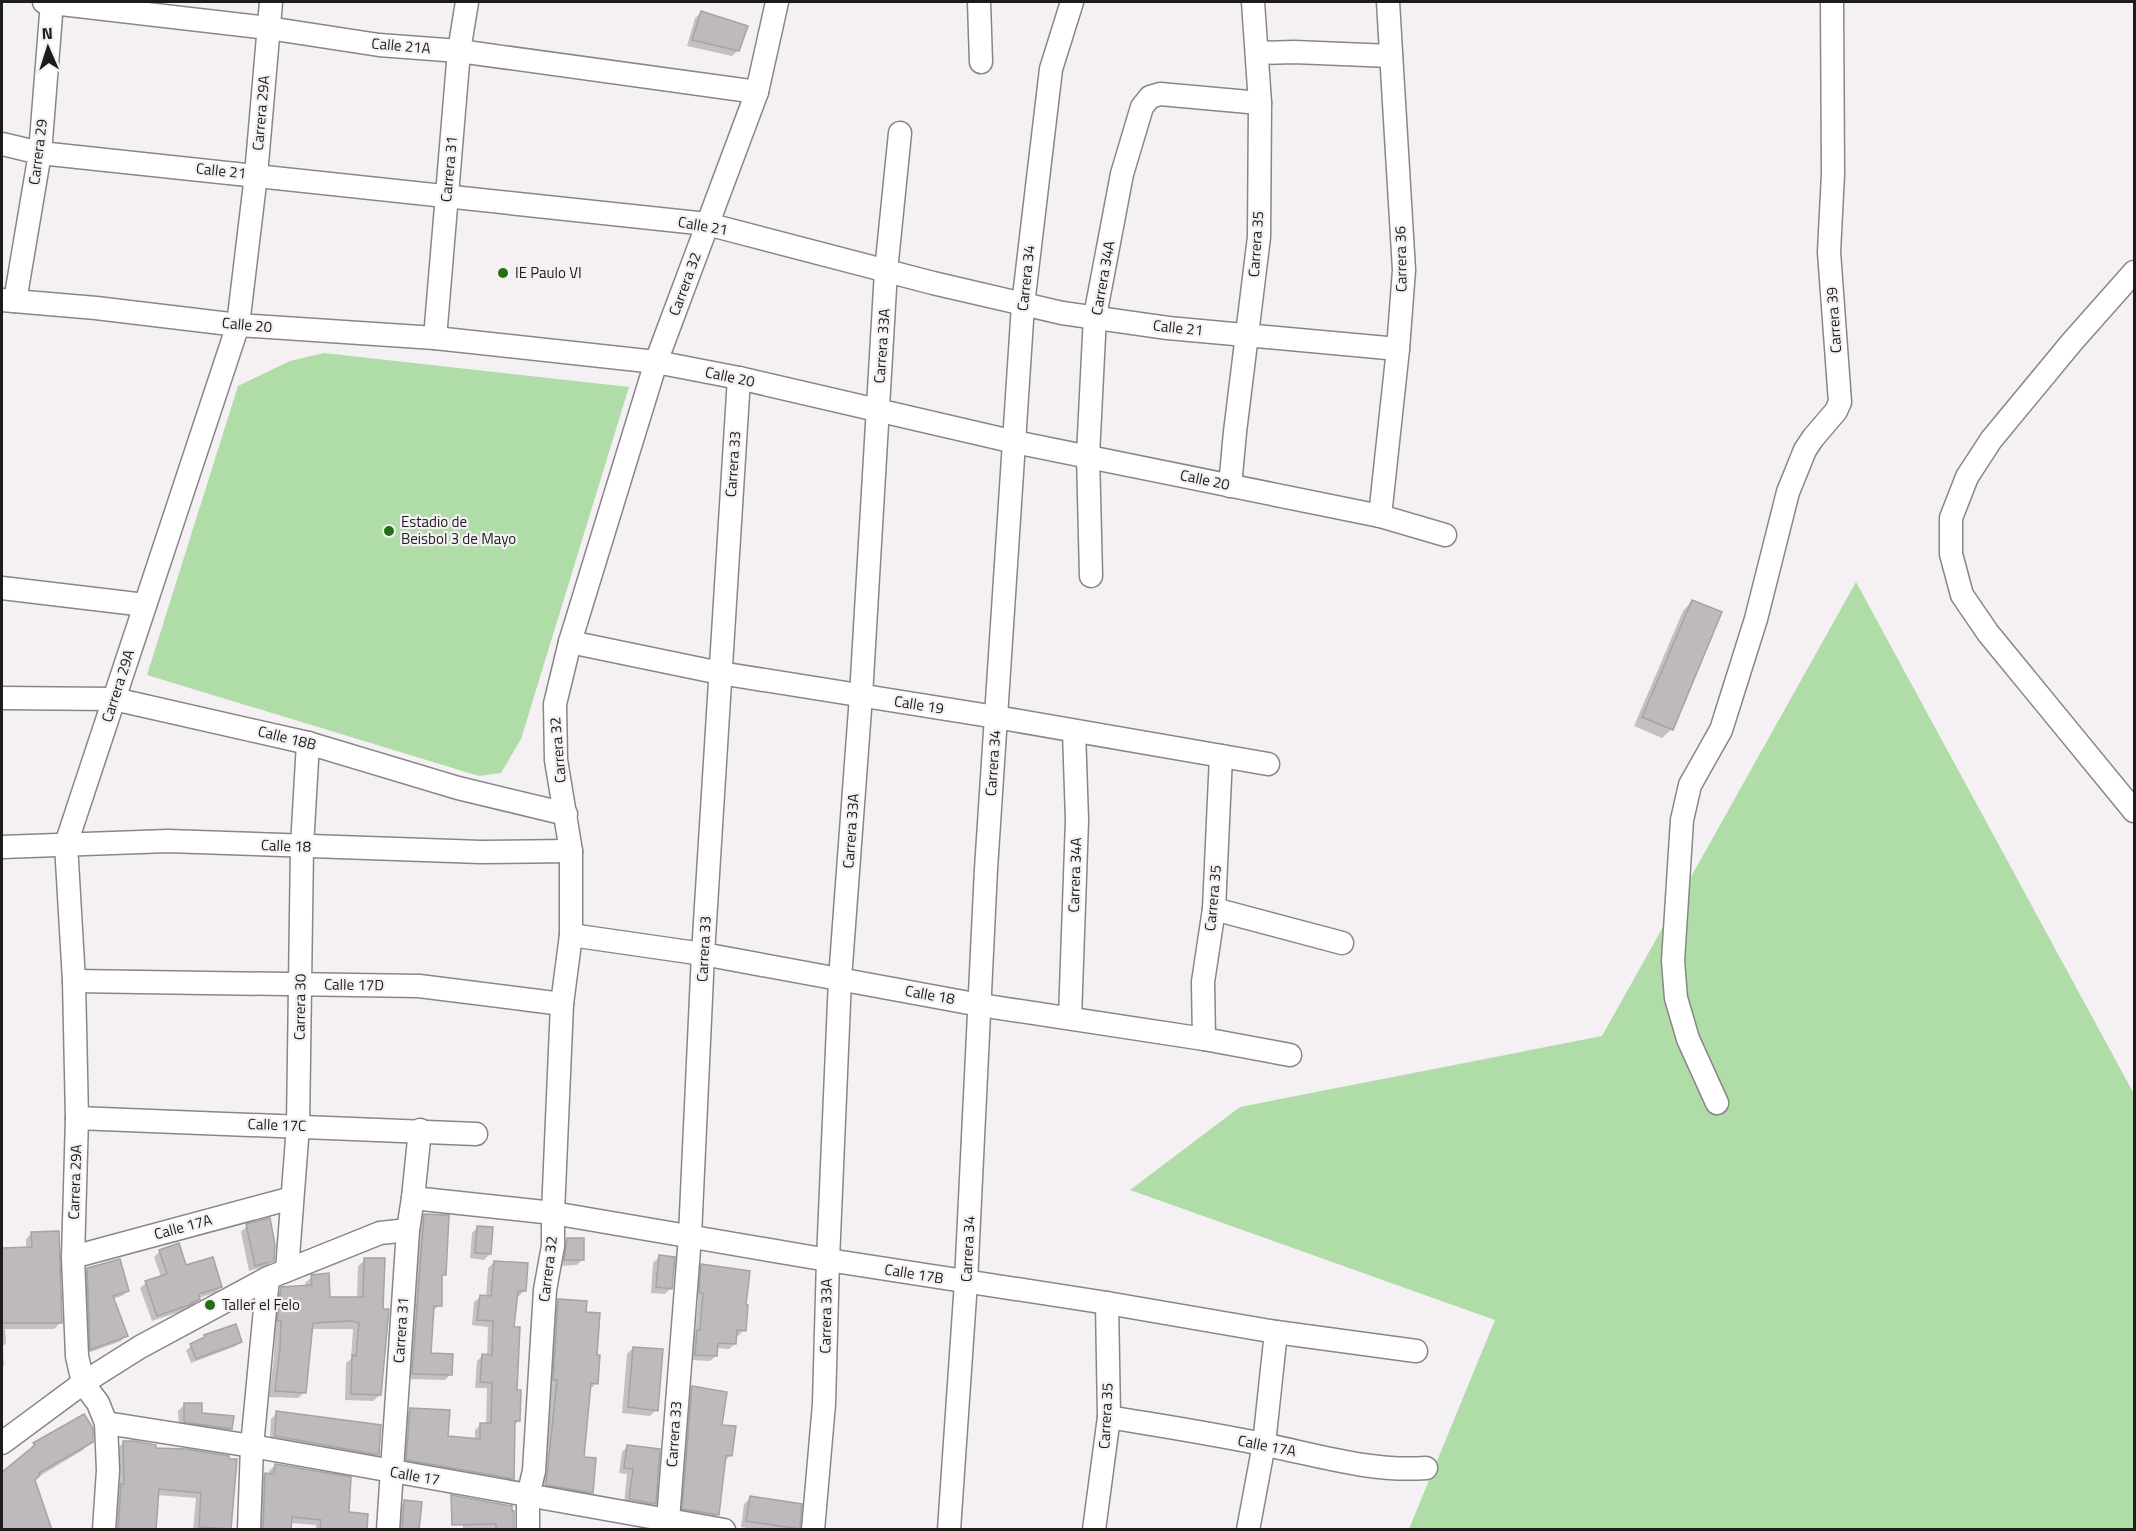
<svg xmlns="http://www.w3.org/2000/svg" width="2136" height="1531" viewBox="0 0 2136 1531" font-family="'Titillium Web',sans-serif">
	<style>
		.green { fill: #b0dca7 }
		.shadow { fill: #0003 }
		.building { fill: #bdb9bd; stroke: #a6a2a6; stroke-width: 1.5 }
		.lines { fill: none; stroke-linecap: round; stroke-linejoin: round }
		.street-casing { stroke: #898689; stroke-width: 25 }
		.street { stroke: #fff; stroke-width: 22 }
		.poi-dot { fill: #236f12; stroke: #f4f0f4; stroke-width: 2 }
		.labels { text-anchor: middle; stroke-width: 4.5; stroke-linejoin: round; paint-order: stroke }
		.street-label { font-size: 15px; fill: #1d1c1d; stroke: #f4f0f4 }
		.poi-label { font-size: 15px; fill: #1d1c1d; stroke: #f4f0f4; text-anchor: start }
	</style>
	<rect width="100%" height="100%" fill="#f4f0f4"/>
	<g class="green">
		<path d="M324 353 629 387 521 739 501 773 479 776 147 675 238 386 290 361Z"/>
		<path d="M1856 582 2134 1094V1529H1409L1495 1320 1130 1190 1240 1107 1602 1036Z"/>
	</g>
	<g class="shadow">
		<path d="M701 13 738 50 732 56 687 46 695 18Z"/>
		<path d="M1692 601 1672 729 1662 738 1634 726 1683 611Z"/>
		<path d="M425 1215 444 1274 441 1278 440 1305 432 1311 430 1355 451 1374 445 1380 407 1379 419 1221Z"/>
		<path d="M247 1226 273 1260 267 1266 249 1271 241 1232Z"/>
		<path d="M477 1228 490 1254 484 1260 470 1258 472 1233Z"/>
		<path d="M32 1233 61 1322 54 1329H5L6 1343 3 1346 4 1366 2 1368V1250L26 1249V1239Z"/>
		<path d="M567 1240 583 1259 577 1265 559 1266 561 1246Z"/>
		<path d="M160 1251 185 1267 221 1287 215 1293 198 1298 193 1305 182 1311 152 1321 140 1288 146 1283 161 1277 154 1257Z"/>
		<path d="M659 1257 671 1288 665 1294 651 1293 653 1263Z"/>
		<path d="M365 1260 380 1395 373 1401 345 1400 346 1363 351 1359 353 1329H311L305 1392 298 1398 269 1397 274 1356 275 1326 272 1327 275 1296 281 1289 306 1287 305 1283 312 1277 328 1298 357 1299 358 1266Z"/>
		<path d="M494 1262 525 1290 519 1296H516L513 1328 519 1420 514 1426 512 1478 507 1484 401 1465 404 1415 410 1410 447 1437 475 1440V1430L481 1424H486L487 1388H475L477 1361 482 1356H487L488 1327 472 1325 474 1302 480 1297H486L488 1268Z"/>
		<path d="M702 1266 744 1306V1330L738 1336 735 1335V1344L729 1349 716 1348V1356L710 1361 690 1360 692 1337 695 1334 698 1300 694 1297 696 1271Z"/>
		<path d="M88 1269 128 1291 122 1296 112 1299 126 1335 121 1341 85 1354 82 1275Z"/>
		<path d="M559 1301 585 1314 595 1356 597 1383 588 1391 583 1458 591 1492 583 1501 539 1493 550 1309Z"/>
		<path d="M205 1337 241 1341 236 1346 191 1363 186 1350Z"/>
		<path d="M633 1348 656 1410 650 1416 622 1413 627 1354Z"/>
		<path d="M692 1388 720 1426 731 1455 724 1462 718 1515 711 1522 676 1516 685 1395Z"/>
		<path d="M184 1405 201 1414 231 1429 225 1434 179 1427 178 1411Z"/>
		<path d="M277 1413 378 1454 372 1460 270 1442 271 1419Z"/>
		<path d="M92 1441 83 1450 33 1480 50 1530H2V1474L27 1453 34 1444Z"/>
		<path d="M123 1443 155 1449 235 1461 230 1530H193L196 1498 157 1495 154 1530H111L117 1449Z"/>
		<path d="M628 1446 654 1503 648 1509 624 1505 627 1474 619 1473 622 1452Z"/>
		<path d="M275 1465 348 1513 365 1530H316V1525L290 1523V1530H258L259 1480 265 1474 269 1475V1471Z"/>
		<path d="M750 1498 800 1505 798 1529 758 1530 741 1527 744 1504Z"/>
		<path d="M404 1502 418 1530H397L398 1508Z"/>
		<path d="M462 1505 513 1530 463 1529Z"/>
	</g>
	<g class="building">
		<path d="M701 11 748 26 739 51 692 40Z"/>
		<path d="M1692 600 1722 612 1673 730 1642 717Z"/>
		<path d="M424 1214 449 1215 446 1275H442V1306H434L431 1353 453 1354 452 1375 412 1374Z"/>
		<path d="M270 1218 275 1245 274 1261 255 1266 246 1224Z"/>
		<path d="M477 1226 493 1227 491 1254 475 1253Z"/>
		<path d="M59 1231 62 1323H2V1248L32 1247 31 1232Z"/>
		<path d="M567 1238H584V1260H564Z"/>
		<path d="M179 1243 186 1265 213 1257 222 1287 199 1294 200 1299 189 1305 157 1316 145 1281 167 1274 159 1250Z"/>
		<path d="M659 1255 675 1257 672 1289 656 1287Z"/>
		<path d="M364 1258H385L383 1309H389L381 1395 351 1394 352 1355 356 1356 359 1323 351 1321 313 1323 306 1393 275 1391 280 1348 281 1321H277L281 1287 312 1285 311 1275 329 1273 330 1297H363Z"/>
		<path d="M120 1259 129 1291 113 1296 128 1336 90 1350 87 1268Z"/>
		<path d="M494 1261 528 1263 526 1291H518L514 1327H520L517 1390H521L520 1421H515L514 1479 406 1460 410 1408 450 1410 448 1436 480 1439V1423H491L492 1383 480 1382 482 1354 492 1355 493 1321 477 1320 480 1295 491 1296Z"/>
		<path d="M701 1264 750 1271 746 1305H748L746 1331 737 1330 736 1344 718 1343 717 1356 695 1355 697 1330H700L703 1294 699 1292Z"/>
		<path d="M558 1299 587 1301 586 1312 600 1313 597 1355H600L598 1384 591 1383 584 1457 596 1458 593 1493 546 1485 557 1380H553Z"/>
		<path d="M236 1324 242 1342 196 1359 190 1344 205 1337 204 1335Z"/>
		<path d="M633 1347 663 1349 658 1411 628 1407Z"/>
		<path d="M692 1386 727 1392 722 1425 736 1426 732 1456 726 1455 719 1515 682 1509Z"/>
		<path d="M184 1403H202V1413L234 1416 232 1429 184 1422Z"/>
		<path d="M276 1411 381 1425 379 1455 275 1436Z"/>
		<path d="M84 1414 93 1428V1442L39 1473 40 1475 35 1480 52 1530H2V1472L35 1445 33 1443Z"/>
		<path d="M123 1441H135L156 1445V1448L186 1449 229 1456V1459H237L231 1529 199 1527 201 1493 159 1489 156 1530H118L121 1484H124Z"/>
		<path d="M627 1445 660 1449 656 1504 629 1499 633 1469 624 1468Z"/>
		<path d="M275 1464 351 1477 349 1512 368 1514 367 1530H320L321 1520 292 1517 291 1530H263L265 1473 274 1474Z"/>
		<path d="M451 1495 512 1506V1511H514V1530H496V1524L452 1525Z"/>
		<path d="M750 1496 802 1504 800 1529 746 1521Z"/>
		<path d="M404 1500 422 1502 419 1530H402Z"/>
	</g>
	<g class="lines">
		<g class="street-casing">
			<g id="street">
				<path d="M44 2 268 28 379 45 459 51 757 92"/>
				<path d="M979 2 981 62"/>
				<path d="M1258 53 1294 52 1391 56"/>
				<path d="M2 144 40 153 707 224 933 283 1062 313 1168 328 1398 349"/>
				<path d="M2134 272 2072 342 1991 440 1967 477 1951 518V554L1962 595 1988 633 2134 811"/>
				<path d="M2 300 96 308 238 325 435 338 656 362 739 378 1015 442 1380 516 1445 535"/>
				<path d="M15 301 40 153 52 2"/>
				<path d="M435 338 459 51 467 2"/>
				<path d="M1230 486 1235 432 1259 237 1260 103 1253 2"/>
				<path d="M1380 516 1398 349 1404 270 1388 2"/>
				<path d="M1091 576 1088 455 1095 316 1122 174 1142 107 1150 97 1160 94 1260 103"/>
				<path d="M2 588 145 605"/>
				<path d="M570 642 720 673 996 717 1268 764"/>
				<path d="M2 698 114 699 308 743 458 788 566 814"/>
				<path d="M2 847 168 841 481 852 571 851"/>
				<path d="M1214 909 1342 943"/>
				<path d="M571 935 703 954 980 1005 1204 1039 1290 1055"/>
				<path d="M74 981 419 986 562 1004"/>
				<path d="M1070 1018 1077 820 1074 731"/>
				<path d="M1204 1039 1203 982 1214 909 1221 756"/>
				<path d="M1717 1103 1688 1039 1676 998 1673 961 1682 820 1690 785 1721 730 1756 619 1788 492 1805 450 1813 438 1836 411 1840 402 1829 252 1833 174 1832 2"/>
				<path d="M77 1118 476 1134"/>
				<path d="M413 1198 553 1213 828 1260 1107 1303 1276 1332 1416 1351"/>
				<path d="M73 1257 292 1198"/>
				<path d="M287 1270 298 1126 302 846 308 743"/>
				<path d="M1109 1417C1162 1426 1215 1434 1267 1445 1320 1456 1372 1472 1426 1468"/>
				<path d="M106 1423 252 1446 724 1530"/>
				<path d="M2 1443 83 1383 140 1347 268 1278 380 1233 408 1230"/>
				<path d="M668 1520 690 1236 703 954 739 378"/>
				<path d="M104 1530 108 1470 106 1423 98 1403 83 1383 77 1356 73 1257 77 1118 74 981 66 844 238 325 256 175 271 2"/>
				<path d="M249 1530 252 1446 268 1278"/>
				<path d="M388 1530 408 1230 413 1198 420 1130"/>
				<path d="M528 1530V1496L534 1471 545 1290 553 1246V1213L562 1004 571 935V851L556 760 555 704 570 642 656 362 757 92 777 2"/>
				<path d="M813 1530 824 1404 828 1260 840 979 861 696 886 271 900 133"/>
				<path d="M949 1530 966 1282 986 869 1023 305 1051 69 1072 2"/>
				<path d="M1094 1530 1109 1417 1107 1303"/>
				<path d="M1248 1530 1264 1444 1276 1332"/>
			</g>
		</g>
		<use href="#street" class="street"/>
	</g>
	<g class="poi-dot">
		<circle cx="503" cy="273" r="6"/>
		<circle cx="389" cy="531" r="6"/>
		<circle cx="210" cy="1305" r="6"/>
	</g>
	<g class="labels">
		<g class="street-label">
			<text transform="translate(401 46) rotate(5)" y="5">Calle 21A</text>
			<text transform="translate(261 113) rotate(-85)" y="5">Carrera 29A</text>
			<text transform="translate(38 152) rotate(-83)" y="5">Carrera 29</text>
			<text transform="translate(449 169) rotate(-85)" y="5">Carrera 31</text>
			<text transform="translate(221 171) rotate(6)" y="5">Calle 21</text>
			<text transform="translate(703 226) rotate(10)" y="5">Calle 21</text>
			<text transform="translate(1256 244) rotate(-86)" y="5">Carrera 35</text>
			<text transform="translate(1401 259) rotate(-91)" y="5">Carrera 36</text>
			<text transform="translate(1026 278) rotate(-84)" y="5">Carrera 34</text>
			<text transform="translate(1103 278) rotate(-80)" y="5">Carrera 34A</text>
			<text transform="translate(685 284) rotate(-70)" y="5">Carrera 32</text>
			<text transform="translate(1834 320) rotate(-94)" y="5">Carrera 39</text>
			<text transform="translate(247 325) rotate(5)" y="5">Calle 20</text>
			<text transform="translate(1178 328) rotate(6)" y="5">Calle 21</text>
			<text transform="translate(882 346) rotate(-86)" y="5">Carrera 33A</text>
			<text transform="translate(730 377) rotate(12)" y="5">Calle 20</text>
			<text transform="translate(733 464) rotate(-86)" y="5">Carrera 33</text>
			<text transform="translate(1205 480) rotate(12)" y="5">Calle 20</text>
			<text transform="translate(118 686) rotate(-72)" y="5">Carrera 29A</text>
			<text transform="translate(919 705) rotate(9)" y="5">Calle 19</text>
			<text transform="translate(287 738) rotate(14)" y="5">Calle 18B</text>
			<text transform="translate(558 750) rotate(-95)" y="5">Carrera 32</text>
			<text transform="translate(993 763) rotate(-86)" y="5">Carrera 34</text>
			<text transform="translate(851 831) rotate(-86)" y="5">Carrera 33A</text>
			<text transform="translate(286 846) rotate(2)" y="5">Calle 18</text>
			<text transform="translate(1075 875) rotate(-88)" y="5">Carrera 34A</text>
			<text transform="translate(1213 898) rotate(-85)" y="5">Carrera 35</text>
			<text transform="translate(704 949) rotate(-87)" y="5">Carrera 33</text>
			<text transform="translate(354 985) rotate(1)" y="5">Calle 17D</text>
			<text transform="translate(930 995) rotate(10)" y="5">Calle 18</text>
			<text transform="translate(300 1007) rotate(-89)" y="5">Carrera 30</text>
			<text transform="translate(277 1125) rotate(2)" y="5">Calle 17C</text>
			<text transform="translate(75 1182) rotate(-88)" y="5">Carrera 29A</text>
			<text transform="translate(183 1227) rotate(-15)" y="5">Calle 17A</text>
			<text transform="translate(968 1249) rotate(-87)" y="5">Carrera 34</text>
			<text transform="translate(548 1269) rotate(-83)" y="5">Carrera 32</text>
			<text transform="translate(914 1274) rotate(9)" y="5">Calle 17B</text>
			<text transform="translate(826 1316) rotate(-89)" y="5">Carrera 33A</text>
			<text transform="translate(401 1330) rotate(-86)" y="5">Carrera 31</text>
			<text transform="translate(1106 1416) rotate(-87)" y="5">Carrera 35</text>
			<text transform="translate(674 1434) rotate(-86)" y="5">Carrera 33</text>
			<text transform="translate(1267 1446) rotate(11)" y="5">Calle 17A</text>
			<text transform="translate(415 1476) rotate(10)" y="5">Calle 17</text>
		</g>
		<g class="poi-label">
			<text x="515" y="278">IE Paulo VI</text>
			<text x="401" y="527">Estadio de<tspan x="401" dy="17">Beisbol 3 de Mayo</tspan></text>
			<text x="222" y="1310">Taller el Felo</text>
		</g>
	</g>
	<rect width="2136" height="1531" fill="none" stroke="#1d1c1d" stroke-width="6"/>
	<g transform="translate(48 48) rotate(357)" stroke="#f4f0f4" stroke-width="4.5" paint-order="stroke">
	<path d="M0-4.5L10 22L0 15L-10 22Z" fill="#1d1c1d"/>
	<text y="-9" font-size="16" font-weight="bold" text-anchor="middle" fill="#1d1c1d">N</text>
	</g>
</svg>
